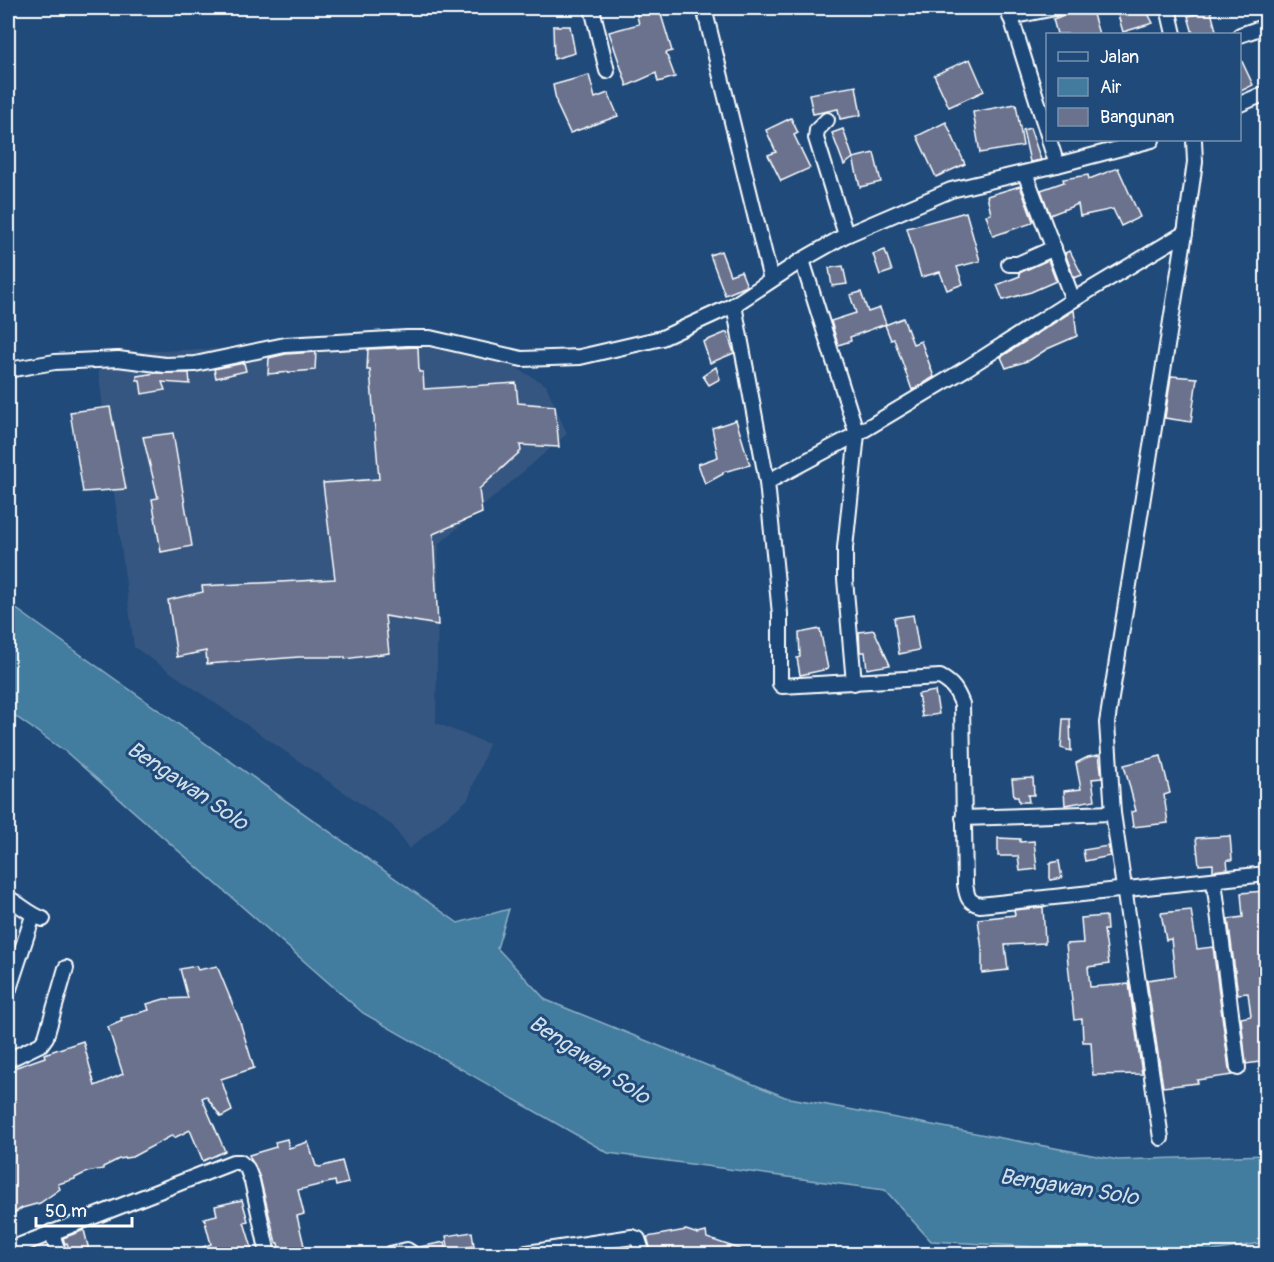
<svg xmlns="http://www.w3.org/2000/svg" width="1274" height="1262" viewBox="0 0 1274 1262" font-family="Pangolin,sans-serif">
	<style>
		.built { fill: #365680 }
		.water { fill: #437b9f; stroke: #8eb0c5; stroke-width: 1.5 }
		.building { fill: #6a728e; stroke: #fff; stroke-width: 1.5 }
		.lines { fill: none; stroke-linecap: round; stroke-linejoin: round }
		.minor-casing { stroke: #fff; stroke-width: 18 }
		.minor { stroke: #1f4a7a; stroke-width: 14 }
		.labels { text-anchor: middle; stroke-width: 6; stroke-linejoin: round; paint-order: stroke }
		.water-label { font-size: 22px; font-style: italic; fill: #d0dee7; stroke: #1f4a7a }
	</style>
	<rect width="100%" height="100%" fill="#1f4a7a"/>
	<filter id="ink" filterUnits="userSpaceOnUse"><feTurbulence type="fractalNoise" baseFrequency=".0167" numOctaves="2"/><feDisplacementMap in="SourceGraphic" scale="12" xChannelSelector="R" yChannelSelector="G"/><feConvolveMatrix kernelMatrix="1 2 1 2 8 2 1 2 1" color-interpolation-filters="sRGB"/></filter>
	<g filter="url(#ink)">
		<path class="built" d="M468 340 546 385 567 434 439 544 436 723 489 744 468 799 409 849 393 826 134 647 96 353Z"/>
		<path class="water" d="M8 603 458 923 509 909 497 948 546 1000 785 1097 1118 1160 1266 1155V1242L1196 1254H1162L931 1241 885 1190 608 1153 363 1013 66 752 8 711Z"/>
		<g class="building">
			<path d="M635 8H659L672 51 666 53 675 77 658 82 656 73 627 86 609 32 639 24Z"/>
			<path d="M1085 8H1091L1099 34H1057L1053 19Z"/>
			<path d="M1116 8H1145L1153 23 1123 32Z"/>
			<path d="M1193 8H1210L1217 34H1193L1188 16 1196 14Z"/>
			<path d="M553 26H570L575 53 554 59Z"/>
			<path d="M1239 55 1253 85 1239 92Z"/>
			<path d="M970 59 984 91 949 107 934 75Z"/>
			<path d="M589 75 595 98 608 93 618 116 570 133 557 105 553 85Z"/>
			<path d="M856 86 861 115 840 119 838 109 813 114 809 94Z"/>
			<path d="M1016 104 1023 146 980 153 973 112Z"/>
			<path d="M791 118 798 133 794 135 810 168 781 181 768 155 776 152 766 130Z"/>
			<path d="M946 122 965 164 936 177 917 136Z"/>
			<path d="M1030 128 1041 160 1030 162 1023 130Z"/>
			<path d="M843 129 853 158 844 165 832 133Z"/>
			<path d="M874 153 881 182 860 187 853 158Z"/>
			<path d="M1118 168 1140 217 1121 226 1113 209 1080 216 1078 204 1050 215 1041 190 1064 182 1063 179 1088 175 1089 179Z"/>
			<path d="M1020 186 1033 221 1032 223 993 236 986 215 991 214 987 196Z"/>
			<path d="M966 212 980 261 957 267 963 284 947 290 940 272 921 277 907 228Z"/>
			<path d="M885 250 892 271 880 275 873 254Z"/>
			<path d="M721 251 730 275 741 271 747 286 725 295 710 255Z"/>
			<path d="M1070 251 1082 275 1074 278 1065 253Z"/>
			<path d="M1048 260 1056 281 1031 292 1003 300 997 285 1020 276 1019 273Z"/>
			<path d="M843 266 847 284 832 286 829 268Z"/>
			<path d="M861 292 868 312 880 308 886 324 850 337 851 341 838 345 831 321 856 313 850 295Z"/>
			<path d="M1074 310 1077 336 1047 349 1030 360 1006 368 1001 357Z"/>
			<path d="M903 318 913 344 921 341 934 377 912 390 894 339 891 340 885 325Z"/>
			<path d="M727 332 734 353 710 363 703 342Z"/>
			<path d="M418 347 419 372H423L424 389 516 383 518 403 555 406 559 447 520 445 521 451 479 489 482 513 433 534 438 625 385 616 389 653 345 659V657H299L207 664 206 651 177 657 168 600 203 592 202 586 335 579 323 483 379 479 370 370H367L368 349Z"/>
			<path d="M316 352 315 370 268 374 269 358 286 354Z"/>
			<path d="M244 363 246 371 216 378 214 369Z"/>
			<path d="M716 367 720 379 709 385 703 376Z"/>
			<path d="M156 373H189L190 384 162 382 165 390 142 394 140 380H137V376Z"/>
			<path d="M1171 376 1197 378 1191 422 1165 418Z"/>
			<path d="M110 407 126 489 83 492 70 412Z"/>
			<path d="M736 420 750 465 723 472V474L705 484 698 464 718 457 712 428Z"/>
			<path d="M173 433 192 546 161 552 152 499 158 498 143 437Z"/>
			<path d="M913 615 919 650 899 654 894 618Z"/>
			<path d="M820 629 828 669 800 675 797 658 800 657 799 633Z"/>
			<path d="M874 630 890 665 867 669 865 652H860L859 632Z"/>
			<path d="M935 691 939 714 922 717 918 694Z"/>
			<path d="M1063 719H1070L1071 751 1061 748Z"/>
			<path d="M1099 755 1102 778 1092 779 1095 800 1065 805 1064 791 1081 789 1076 763 1088 757Z"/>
			<path d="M1161 756 1170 793 1164 795 1168 823 1133 827 1131 812 1136 811 1124 765Z"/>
			<path d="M1033 778 1034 795H1028L1029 802H1019L1018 797H1014L1012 779Z"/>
			<path d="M1230 836 1232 860H1227L1228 869 1213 871V864L1199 865 1196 838Z"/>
			<path d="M998 838 1020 839V842L1034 841 1037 869 1020 871 1018 856H998Z"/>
			<path d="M1108 846 1110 856 1085 861 1083 850Z"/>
			<path d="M1059 861 1062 878 1050 880V863Z"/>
			<path d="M1264 891 1266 920V1061L1246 1064 1241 1018 1251 1016 1248 993 1238 994 1228 919 1243 917 1241 893Z"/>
			<path d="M1043 907 1045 943 1005 945 1008 970 982 973V950L978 919 1015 915 1014 910Z"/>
			<path d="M1191 910 1197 949 1213 947 1229 1069 1233 1075 1197 1080 1198 1083 1163 1087 1147 980 1175 976 1171 939 1166 940 1161 913Z"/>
			<path d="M1106 916 1107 930H1104L1109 964 1088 967 1090 987 1129 984 1142 1074 1093 1075 1091 1042H1083L1082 1019 1074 1020 1066 944 1083 943 1081 918Z"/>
			<path d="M196 966 198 970 217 966 240 1022 254 1068 221 1079 232 1111 221 1117 206 1096 202 1098 225 1151 203 1161 190 1130 174 1138 173 1135 132 1157 119 1159 103 1167V1169L87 1172 75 1178V1179L58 1184 60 1189 40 1203 22 1208 8 1217V1070L45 1057 44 1054 83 1041 95 1086 123 1074 108 1027 122 1021 121 1018 149 1010 147 1004 164 999 188 998 180 969Z"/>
			<path d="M287 1139 289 1148 308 1142 316 1166 320 1167 342 1161 348 1183 336 1186 335 1181 298 1190 304 1214 297 1216 306 1254H280L278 1243H276L260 1178 249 1155 276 1147 275 1142Z"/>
			<path d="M242 1200 248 1221 244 1222 252 1248 249 1249 251 1254H185L211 1244 204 1218 217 1215 215 1206Z"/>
			<path d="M84 1230 90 1254H71L67 1243 65 1244 63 1238Z"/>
			<path d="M686 1230 698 1234 706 1232 707 1238 751 1253V1254H652L647 1237Z"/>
			<path d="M472 1232 474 1246 449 1251 446 1236Z"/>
			<path d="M445 1242 447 1254H422L419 1247Z"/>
		</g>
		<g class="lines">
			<g class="minor-casing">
				<g id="minor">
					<path d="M592 8 607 71"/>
					<path d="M704 8 771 280"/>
					<path d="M1008 8 1048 135"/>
					<path d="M1168 8 1174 34"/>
					<path d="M1010 17 1055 8"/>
					<path d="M1240 35 1266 26"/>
					<path d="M1240 104 1266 93"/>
					<path d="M827 120 817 130 816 138 846 235"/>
					<path d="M1049 140 1057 165"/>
					<path d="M1025 173 1073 300"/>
					<path d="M802 260 857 434 845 548V579L854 683"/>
					<path d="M1009 264H1018L1054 248"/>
					<path d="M734 305 767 482 780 614V684L782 686 940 677C953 684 957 691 962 704L965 884C967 897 968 902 980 905L1266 874"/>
					<path d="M8 370 55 362 118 359 165 365 195 364 285 345 407 338H430L522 359 580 357 662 338 734 305 802 260 846 235 951 190 1057 165 1152 140"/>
					<path d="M767 482 857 434 967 368 1073 300 1185 233"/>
					<path d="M963 818 1113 813"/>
					<path d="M1214 881 1238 1068"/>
					<path d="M8 898C20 904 29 914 43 919"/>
					<path d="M8 992 33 916"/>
					<path d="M8 1060 41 1044 46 1037 66 968"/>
					<path d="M1161 1138 1113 813 1107 723 1185 233 1195 162 1194 140"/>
					<path d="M51 1232 59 1254"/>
					<path d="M8 1250 233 1162H240L247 1168 252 1181 268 1254"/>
					<path d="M390 1254 407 1250 413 1254"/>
					<path d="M521 1254 632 1237 638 1239 643 1254"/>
				</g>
			</g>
			<use href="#minor" class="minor"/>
		</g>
	</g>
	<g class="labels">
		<g class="water-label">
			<text transform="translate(188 785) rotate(34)" y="8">Bengawan Solo</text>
			<text transform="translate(590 1059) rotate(34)" y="8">Bengawan Solo</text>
			<text transform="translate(1069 1186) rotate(9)" y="8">Bengawan Solo</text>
		</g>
	</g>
	<rect width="1274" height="1262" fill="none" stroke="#1f4a7a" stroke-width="30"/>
	<rect x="15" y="15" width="1244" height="1232" fill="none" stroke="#fff" stroke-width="2" filter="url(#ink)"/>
	<rect x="1046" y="33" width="195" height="108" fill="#1f4a7a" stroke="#7992af" stroke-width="1.5"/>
	<rect x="1058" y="52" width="30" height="9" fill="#1f4a7a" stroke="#7992af" stroke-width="1.5"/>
	<text x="1100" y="63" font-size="18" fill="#ffffff">Jalan</text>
	<rect x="1058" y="78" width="30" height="18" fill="#437b9f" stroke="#7992af" stroke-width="1.5"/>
	<text x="1100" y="93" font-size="18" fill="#ffffff">Air</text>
	<rect x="1058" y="108" width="30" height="18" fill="#6a728e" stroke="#7992af" stroke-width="1.5"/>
	<text x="1100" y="123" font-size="18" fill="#ffffff">Bangunan</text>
	<path d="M36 1217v9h96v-9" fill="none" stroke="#ffffff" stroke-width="3"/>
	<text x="45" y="1217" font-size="18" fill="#ffffff" stroke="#1f4a7a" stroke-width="4.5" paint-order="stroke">50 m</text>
</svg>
